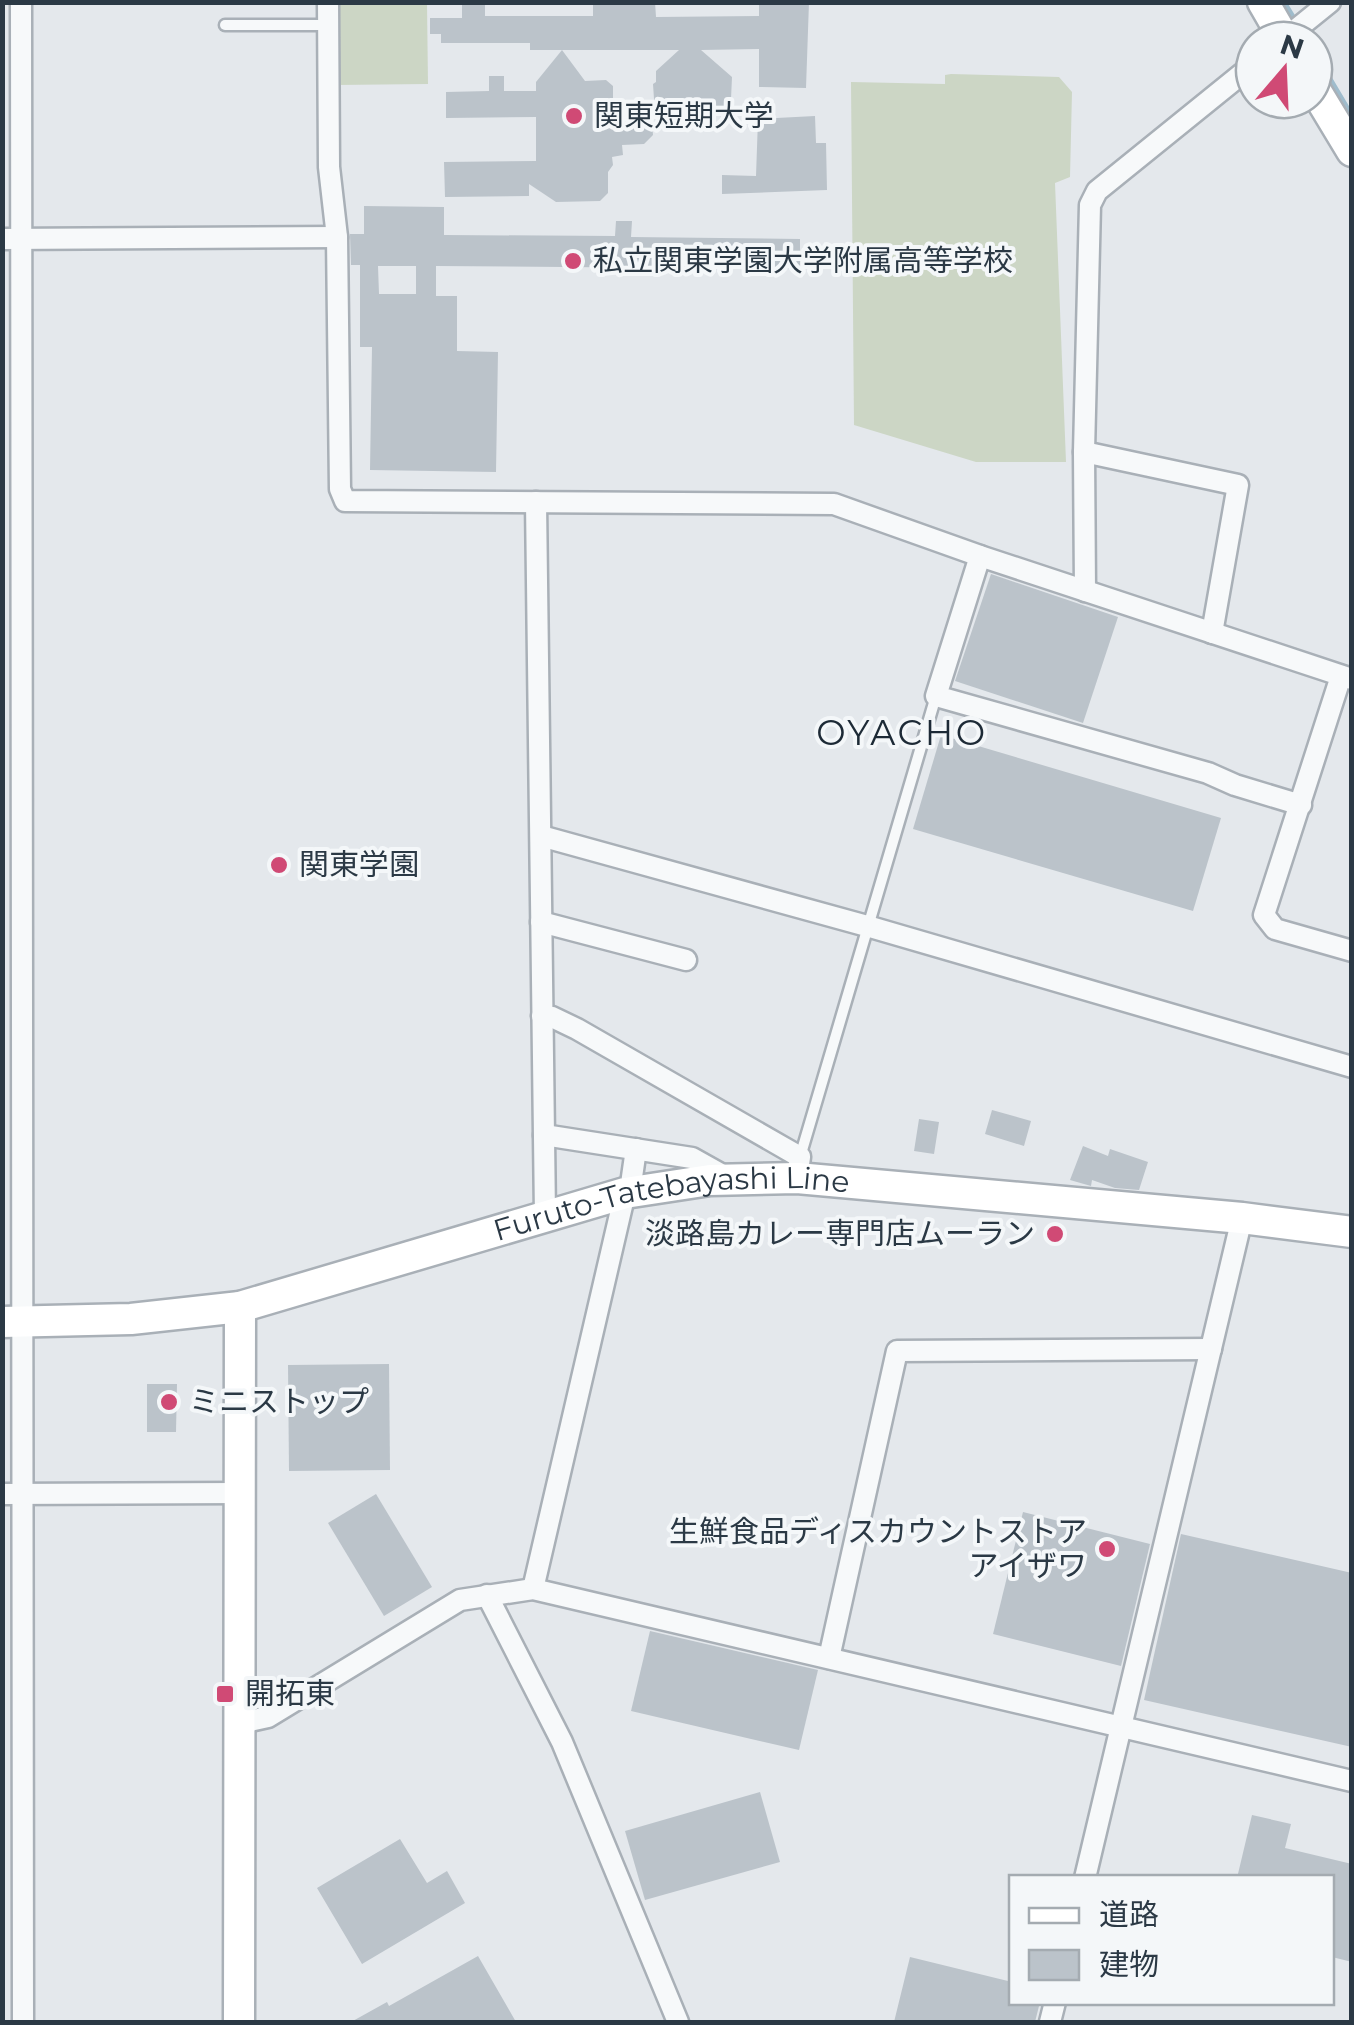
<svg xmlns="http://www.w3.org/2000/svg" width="1354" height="2025" viewBox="0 0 1354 2025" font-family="Montserrat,'Noto Sans JP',sans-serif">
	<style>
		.pitch { fill: #ccd6c5 }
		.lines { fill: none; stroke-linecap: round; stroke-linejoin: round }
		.stream { stroke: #9fbccc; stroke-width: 5 }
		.building { fill: #bbc3ca; fill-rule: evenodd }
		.lane-casing { stroke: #a9b0b7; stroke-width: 15 }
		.street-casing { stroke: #a9b0b7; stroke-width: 25 }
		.secondary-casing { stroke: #a9b0b7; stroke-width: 35 }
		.lane { stroke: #f7f9fa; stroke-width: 10 }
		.street { stroke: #f7f9fa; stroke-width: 20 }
		.secondary { stroke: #fff; stroke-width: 30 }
		.poi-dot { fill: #d04a75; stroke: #f4f7f9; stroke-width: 4 }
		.labels { text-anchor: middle; stroke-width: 8; stroke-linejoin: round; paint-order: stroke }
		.poi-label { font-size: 30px; fill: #2b3945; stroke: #f4f7f9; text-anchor: start }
		.street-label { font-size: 30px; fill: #2b3945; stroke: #f4f7f9 }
		.quarter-label { font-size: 35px; letter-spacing: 2.5px; fill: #1d2a36; stroke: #f4f7f9 }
	</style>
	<rect width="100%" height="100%" fill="#e4e8ec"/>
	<g class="pitch">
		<path d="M336 3H427L428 84 336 85Z"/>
		<path d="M951 74 1059 77 1072 92 1070 177 1055 183 1066 462H976L854 425 851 82 945 84V75Z"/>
	</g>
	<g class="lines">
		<g class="stream">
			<path d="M1284 2 1295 20"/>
			<path d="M1305 37 1307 40"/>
			<path d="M1314 52 1352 116"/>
		</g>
	</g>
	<g class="building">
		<path d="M462 2H485V16H593V5L655 2 656 17 759 16V2H809L806 88 759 87V49L701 50 732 77 731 99 720 113H695V117L655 114 653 84 656 82V71L679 50H530V43H441V34H430V18H462Z"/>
		<path d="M562 50 585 81 606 80 613 86V101L622 112 651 110 653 135 644 144 622 145 623 155 612 157 613 165 608 172V193L600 201 556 202 529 184V196L445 197 444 162 536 161V117L446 118V92L489 91V76H504V91H536V82Z"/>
		<path d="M815 116 816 143H826L827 190 722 194V175L756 176 758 119Z"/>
		<path d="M364 206 444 207V235L615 236 616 221H632L631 237 800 239V269L436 266V296H457V351L498 352 496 472 370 470 372 347H360V265H351L350 234H364ZM378 266H416V294H379Z"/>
		<path d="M991 574 1118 617 1083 723 955 681Z"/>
		<path d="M941 735 1221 818 1193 911 913 829Z"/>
		<path d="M992 1110 1031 1121 1024 1146 985 1134Z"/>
		<path d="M919 1119 939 1122 934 1154 914 1151Z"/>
		<path d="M1083 1146 1108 1156 1110 1149 1148 1162 1139 1190 1115 1188 1092 1180 1091 1186 1070 1180Z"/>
		<path d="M389 1364 390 1470 289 1471 288 1365Z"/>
		<path d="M147 1384H177L176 1432H147Z"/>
		<path d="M376 1494 432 1587 384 1616 328 1523Z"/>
		<path d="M1023 1512 1150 1544 1121 1666 993 1634Z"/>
		<path d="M1181 1534 1352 1573V1747L1144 1700Z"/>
		<path d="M650 1631 818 1670 799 1750 631 1711Z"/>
		<path d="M760 1792 780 1862 645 1900 625 1831Z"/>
		<path d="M1252 1815 1291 1824 1285 1848 1352 1864V1962L1332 1957V1878H1237Z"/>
		<path d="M400 1839 427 1883 447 1871 465 1903 362 1964 317 1888Z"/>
		<path d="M478 1956 516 2022H351L387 2002 389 2006Z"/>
		<path d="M910 1957 1012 1982V2002H1040L1035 2022H894Z"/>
	</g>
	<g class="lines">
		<g class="lane-casing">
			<g id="lane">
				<path d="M225 25H328"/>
				<path d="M800 1157 936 696"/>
			</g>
		</g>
		<g class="street-casing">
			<g id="street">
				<path d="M21 2 23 2022"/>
				<path d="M328 2 329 167 337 237 340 489 345 501 834 504 980 556 1352 679"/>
				<path d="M1283 40 1330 2"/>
				<path d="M2 239 337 237"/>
				<path d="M1084 452 1238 485 1212 633"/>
				<path d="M536 502 545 1216"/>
				<path d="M980 556 936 696 1208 773 1235 785 1301 805"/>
				<path d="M1085 591 1084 452 1090 205 1097 191 1254 64"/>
				<path d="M1341 676 1264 915 1275 929 1352 951"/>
				<path d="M541 836 867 926 1352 1067"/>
				<path d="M541 922 686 960"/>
				<path d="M542 1016 552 1017 577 1029 800 1157 797 1178"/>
				<path d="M544 1135 692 1158 726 1177"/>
				<path d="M2 1494 240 1493"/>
				<path d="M533 1589 625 1193 631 1184 636 1149"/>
				<path d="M487 1595 562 1742 678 2022"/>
				<path d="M829 1658 897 1351 1211 1349"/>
				<path d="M241 1723 268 1717 460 1600 533 1589 1352 1781"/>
				<path d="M1085 1878 1242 1218"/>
				<path d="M1050 2022 1055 2002"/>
			</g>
		</g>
		<g class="secondary-casing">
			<g id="secondary">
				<path d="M1263 2 1285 40"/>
				<path d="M1314 88 1352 151"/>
				<path id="s1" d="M2 1322 131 1319 240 1307 625 1193 710 1180 797 1178 1242 1218 1352 1232"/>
				<path d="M239 2022 240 1307"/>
			</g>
		</g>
		<use href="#lane" class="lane"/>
		<use href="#street" class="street"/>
		<use href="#secondary" class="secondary"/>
	</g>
	<g class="poi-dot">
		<circle cx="574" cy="116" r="10"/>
		<circle cx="573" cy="261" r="10"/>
		<circle cx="279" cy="865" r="10"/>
		<circle cx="1055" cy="1234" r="10"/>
		<circle cx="169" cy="1402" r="10"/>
		<circle cx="1107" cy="1549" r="10"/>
		<rect x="215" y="1684" width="20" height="20" rx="5"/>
	</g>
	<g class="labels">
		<g class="poi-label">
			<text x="594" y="126">関東短期大学</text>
			<text x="593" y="271">私立関東学園大学附属高等学校</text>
			<text x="299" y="875">関東学園</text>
			<text x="1035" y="1244" text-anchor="end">淡路島カレー専門店ムーラン</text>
			<text x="189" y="1412">ミニストップ</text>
			<text x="1087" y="1542" text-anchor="end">生鮮食品ディスカウントストア<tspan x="1087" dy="34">アイザワ</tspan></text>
			<text x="245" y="1704">開拓東</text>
		</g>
		<g class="street-label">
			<text dy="10" stroke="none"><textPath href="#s1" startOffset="685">Furuto-Tatebayashi Line</textPath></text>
		</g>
		<g class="quarter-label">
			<text x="902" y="745">OYACHO</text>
		</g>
	</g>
	<rect width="1354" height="2025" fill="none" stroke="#2b3945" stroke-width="10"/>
	<rect x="1009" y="1875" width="325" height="130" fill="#f4f7f9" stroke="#a4abb1" stroke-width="2.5"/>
	<rect x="1029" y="1908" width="50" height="15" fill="#ffffff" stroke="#a4abb1" stroke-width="2.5"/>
	<text x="1099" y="1925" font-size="30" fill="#2b3945">道路</text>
	<rect x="1029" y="1950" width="50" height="30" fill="#bbc3ca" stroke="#a4abb1" stroke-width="2.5"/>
	<text x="1099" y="1975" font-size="30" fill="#2b3945">建物</text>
	<g transform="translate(1284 70) rotate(19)"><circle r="48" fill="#f4f7f9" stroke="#a4abb1" stroke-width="2.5"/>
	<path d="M0-8L18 38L0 25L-18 38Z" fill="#d04a75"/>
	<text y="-15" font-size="28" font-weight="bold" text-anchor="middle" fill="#2b3945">N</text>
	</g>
</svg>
